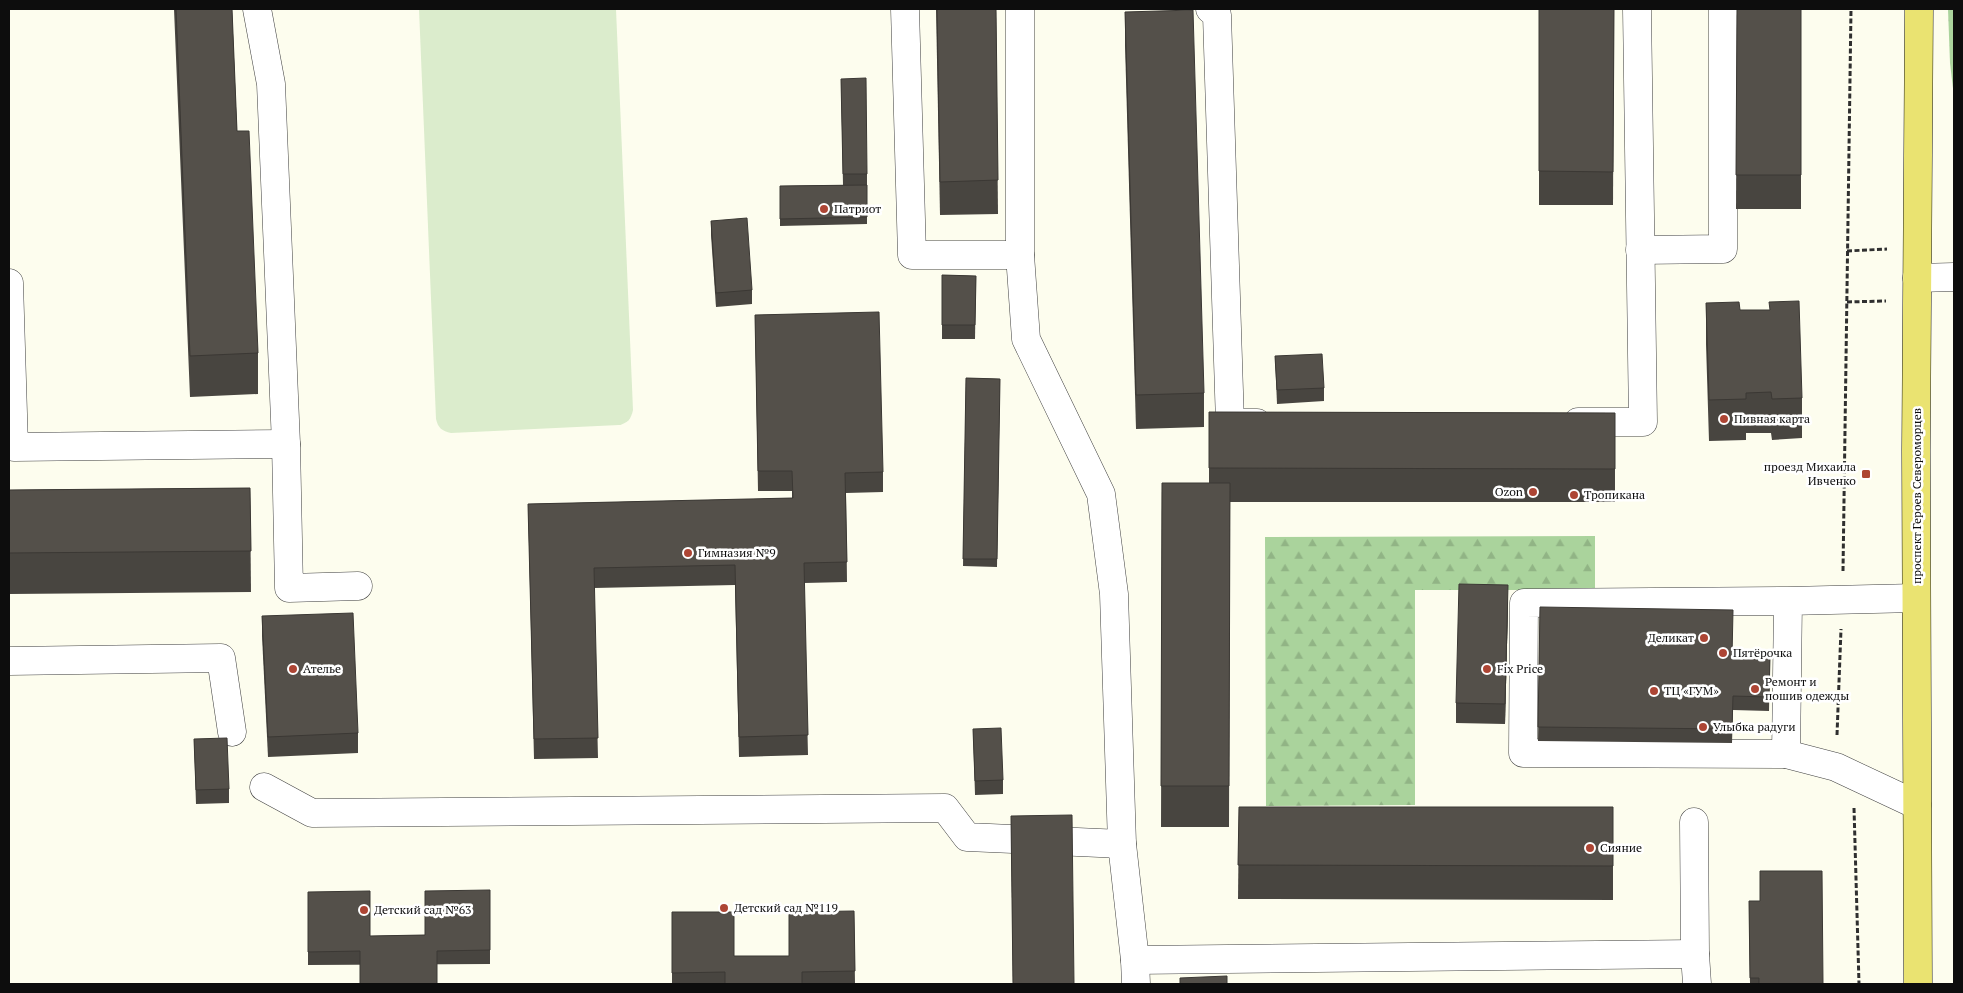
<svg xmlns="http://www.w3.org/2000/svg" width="1963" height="993" viewBox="0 0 1963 993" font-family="'PT Serif',serif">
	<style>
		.forest { fill: url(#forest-firs) }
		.pitch { fill: #dbeccc }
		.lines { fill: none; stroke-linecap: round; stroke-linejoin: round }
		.minor-casing { stroke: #404040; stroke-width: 29 }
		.major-casing { stroke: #1e1e1e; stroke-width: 29 }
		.path { stroke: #2f2f2f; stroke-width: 3; stroke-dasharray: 5 2.5; stroke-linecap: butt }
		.minor { stroke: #fff; stroke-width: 28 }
		.major { stroke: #eae371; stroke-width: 28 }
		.wall { fill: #484540 }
		.shaded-wall { fill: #3b3834 }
		.building { fill: #54504a; stroke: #3b3834 }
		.poi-dot { fill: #ad4534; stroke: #fff; stroke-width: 2 }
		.labels { text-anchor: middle; stroke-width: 5; stroke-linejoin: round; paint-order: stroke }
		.poi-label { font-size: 12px; fill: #0d0d0d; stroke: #fff; text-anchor: start }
		.street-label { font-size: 12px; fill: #0d0d0d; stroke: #fff }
	</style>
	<defs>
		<pattern id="forest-firs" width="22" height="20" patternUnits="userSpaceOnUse" patternTransform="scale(1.25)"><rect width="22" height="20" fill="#aad39c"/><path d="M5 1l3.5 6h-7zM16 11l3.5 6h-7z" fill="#91b485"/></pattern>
	</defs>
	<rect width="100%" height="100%" fill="#fdfdee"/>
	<g class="forest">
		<path d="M1948 9H1954V97L1950 63Z"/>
		<path d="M1595 536V590H1415V805L1266 806 1265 537Z"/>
	</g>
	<path class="pitch" d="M419 9H616L633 410C631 419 628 423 619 425L451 433C442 431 438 428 436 419Z"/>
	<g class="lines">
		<g class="minor-casing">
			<g id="minor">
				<path d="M257 9 271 84 286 444 289 588 358 586"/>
				<path d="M905 9 912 255H1020"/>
				<path d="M1020 9V255L1026 339 1101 494 1114 594 1122 844 1135 960 1136 984"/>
				<path d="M1210 9 1217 15 1230 423H1257"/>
				<path d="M1640 250 1723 249V9"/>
				<path d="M1917 278 1954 277"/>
				<path d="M9 283 14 447 286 444"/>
				<path d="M1578 422H1643L1637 9"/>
				<path d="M1788 601 1786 754 1523 753 1524 603 1788 601 1916 598"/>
				<path d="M9 661 221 658 232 732"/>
				<path d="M1786 754 1836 767 1917 805"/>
				<path d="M264 787 312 813 945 808 967 837 1122 844"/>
				<path d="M1694 822 1695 954"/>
				<path d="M1135 960 1695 954 1697 984"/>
			</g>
		</g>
		<g class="major-casing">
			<path id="major" d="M1918 984 1916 451 1919 9"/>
		</g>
		<g class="path">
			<path d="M1847 251 1887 249"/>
			<path d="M1847 302 1886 301"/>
			<path d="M1843 571 1851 9"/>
			<path d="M1837 735 1841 629"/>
			<path d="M1854 808 1859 984"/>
		</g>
		<use href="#minor" class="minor"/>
		<use href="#major" class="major"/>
	</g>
	<g class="wall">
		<path d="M174 9H232L237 131 258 353V394L190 397Z"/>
		<path d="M936 9H996L998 214 940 215Z"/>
		<path d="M1539 9H1614L1613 205H1539Z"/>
		<path d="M1737 9H1801V209H1736Z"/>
		<path d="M1125 12 1204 393V427L1136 429 1125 45Z"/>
		<path d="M841 79 867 174V224L780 226V186L843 185Z"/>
		<path d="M711 221 752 290V304L716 307 711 235Z"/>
		<path d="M942 275 976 276 975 339H942Z"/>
		<path d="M1706 303 1740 310 1802 398V438L1772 440 1771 433H1746V440L1709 441 1706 344Z"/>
		<path d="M755 315 883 472V492L846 493 847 582 804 583 808 755 739 757 735 585 594 588 598 758 534 759 528 504 792 498V491H758Z"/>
		<path d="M1275 356 1324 388V401L1277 404Z"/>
		<path d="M966 378 1000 379 997 567 963 566Z"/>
		<path d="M1209 412 1615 413V502H1230L1229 827H1161L1162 483H1209Z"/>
		<path d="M250 488 251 592 9 594V490Z"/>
		<path d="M1508 605 1505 724 1456 723V703Z"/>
		<path d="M1540 607 1732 657H1770L1769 711 1733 710 1732 743 1538 741Z"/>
		<path d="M262 616 358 733V753L268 757 262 636Z"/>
		<path d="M973 729 1003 780V794L975 795Z"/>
		<path d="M194 739 229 789V803L196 804Z"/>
		<path d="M1239 807H1613V900L1238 899Z"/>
		<path d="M1011 816 1074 984H1013Z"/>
		<path d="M490 890V964L308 965V892L370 936 425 935Z"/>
		<path d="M1749 901 1823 984H1750Z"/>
		<path d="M854 911 855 984H672V912L734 956H789Z"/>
	</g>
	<path class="shaded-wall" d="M1508 585V605L1505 724V704Z"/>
	<g class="building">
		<path d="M176 9H232L237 131H249L258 353 190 356Z"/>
		<path d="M937 9H996L998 180 940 182Z"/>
		<path d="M1539 9H1614L1613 172 1539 171Z"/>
		<path d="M1737 9H1801V175H1736Z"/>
		<path d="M1193 10 1204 393 1136 395 1125 12Z"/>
		<path d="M866 78 867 174H843L841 79Z"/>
		<path d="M867 185V217L780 219V186Z"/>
		<path d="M747 218 752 290 716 293 711 221Z"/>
		<path d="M942 275 976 276 975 325H942Z"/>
		<path d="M1799 301 1802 398 1772 399 1771 392 1746 393V399L1709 400 1706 303 1739 302 1740 310H1770L1769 302Z"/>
		<path d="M879 312 883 472 845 473 847 562 804 563 808 735 739 737 735 565 594 568 598 738 534 739 528 504 793 498 792 471H758L755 315Z"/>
		<path d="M1322 354 1324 388 1277 390 1275 356Z"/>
		<path d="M966 378 1000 379 997 559H963Z"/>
		<path d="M1209 412 1615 413V469L1209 468Z"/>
		<path d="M1162 483H1230L1229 786H1161Z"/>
		<path d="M250 488 251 551 9 553V490Z"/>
		<path d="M1459 584 1508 585 1505 704 1456 703Z"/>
		<path d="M1540 607 1733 610 1732 657H1770L1769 697 1733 696 1732 729 1538 727Z"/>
		<path d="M353 613 358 733 268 737 262 616Z"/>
		<path d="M1001 728 1003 780 975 781 973 729Z"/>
		<path d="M227 738 229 789 196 790 194 739Z"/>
		<path d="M1239 807H1613V866L1238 865Z"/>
		<path d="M1072 815 1074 984H1013L1011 816Z"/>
		<path d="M1760 871H1822L1823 984H1759V978H1750L1749 901H1760Z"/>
		<path d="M490 890V950L437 951V984H360V951L308 952V892L370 891V936L425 935V891Z"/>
		<path d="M854 911 855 971 802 972V984H725V972L672 973V912H734V956H789V912Z"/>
		<path d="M1227 976V984H1180V978Z"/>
	</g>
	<g class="poi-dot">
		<circle cx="824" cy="209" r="5"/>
		<circle cx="1724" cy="419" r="5"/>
		<rect x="1861" y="469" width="10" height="10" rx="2.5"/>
		<circle cx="1533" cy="492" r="5"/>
		<circle cx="1574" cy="495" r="5"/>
		<circle cx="688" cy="553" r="5"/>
		<circle cx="1704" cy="638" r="5"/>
		<circle cx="1723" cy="653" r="5"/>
		<circle cx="293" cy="669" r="5"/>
		<circle cx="1487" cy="669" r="5"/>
		<circle cx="1755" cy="689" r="5"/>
		<circle cx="1654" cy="691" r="5"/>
		<circle cx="1703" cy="727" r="5"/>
		<circle cx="1590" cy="848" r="5"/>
		<circle cx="724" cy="908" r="5"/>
		<circle cx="364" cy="910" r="5"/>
	</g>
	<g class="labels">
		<g class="poi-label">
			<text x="834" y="213">Патриот</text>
			<text x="1734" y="423">Пивная карта</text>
			<text x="1856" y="471" text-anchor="end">проезд Михаила<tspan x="1856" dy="14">Ивченко</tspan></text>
			<text x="1523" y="496" text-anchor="end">Ozon</text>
			<text x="1584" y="499">Тропикана</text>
			<text x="698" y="557">Гимназия №9</text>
			<text x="1694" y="642" text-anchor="end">Деликат</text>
			<text x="1733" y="657">Пятёрочка</text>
			<text x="303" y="673">Ателье</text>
			<text x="1497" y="673">Fix Price</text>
			<text x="1765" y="686">Ремонт и<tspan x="1765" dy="14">пошив одежды</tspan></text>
			<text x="1664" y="695">ТЦ «ГУМ»</text>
			<text x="1713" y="731">Улыбка радуги</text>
			<text x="1600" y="852">Сияние</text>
			<text x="734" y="912">Детский сад №119</text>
			<text x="374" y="914">Детский сад №63</text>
		</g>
		<g class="street-label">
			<text transform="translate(1917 496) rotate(-90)" y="4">проспект Героев Североморцев</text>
		</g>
	</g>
	<rect width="1963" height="993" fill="none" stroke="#0d0d0d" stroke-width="20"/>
</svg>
